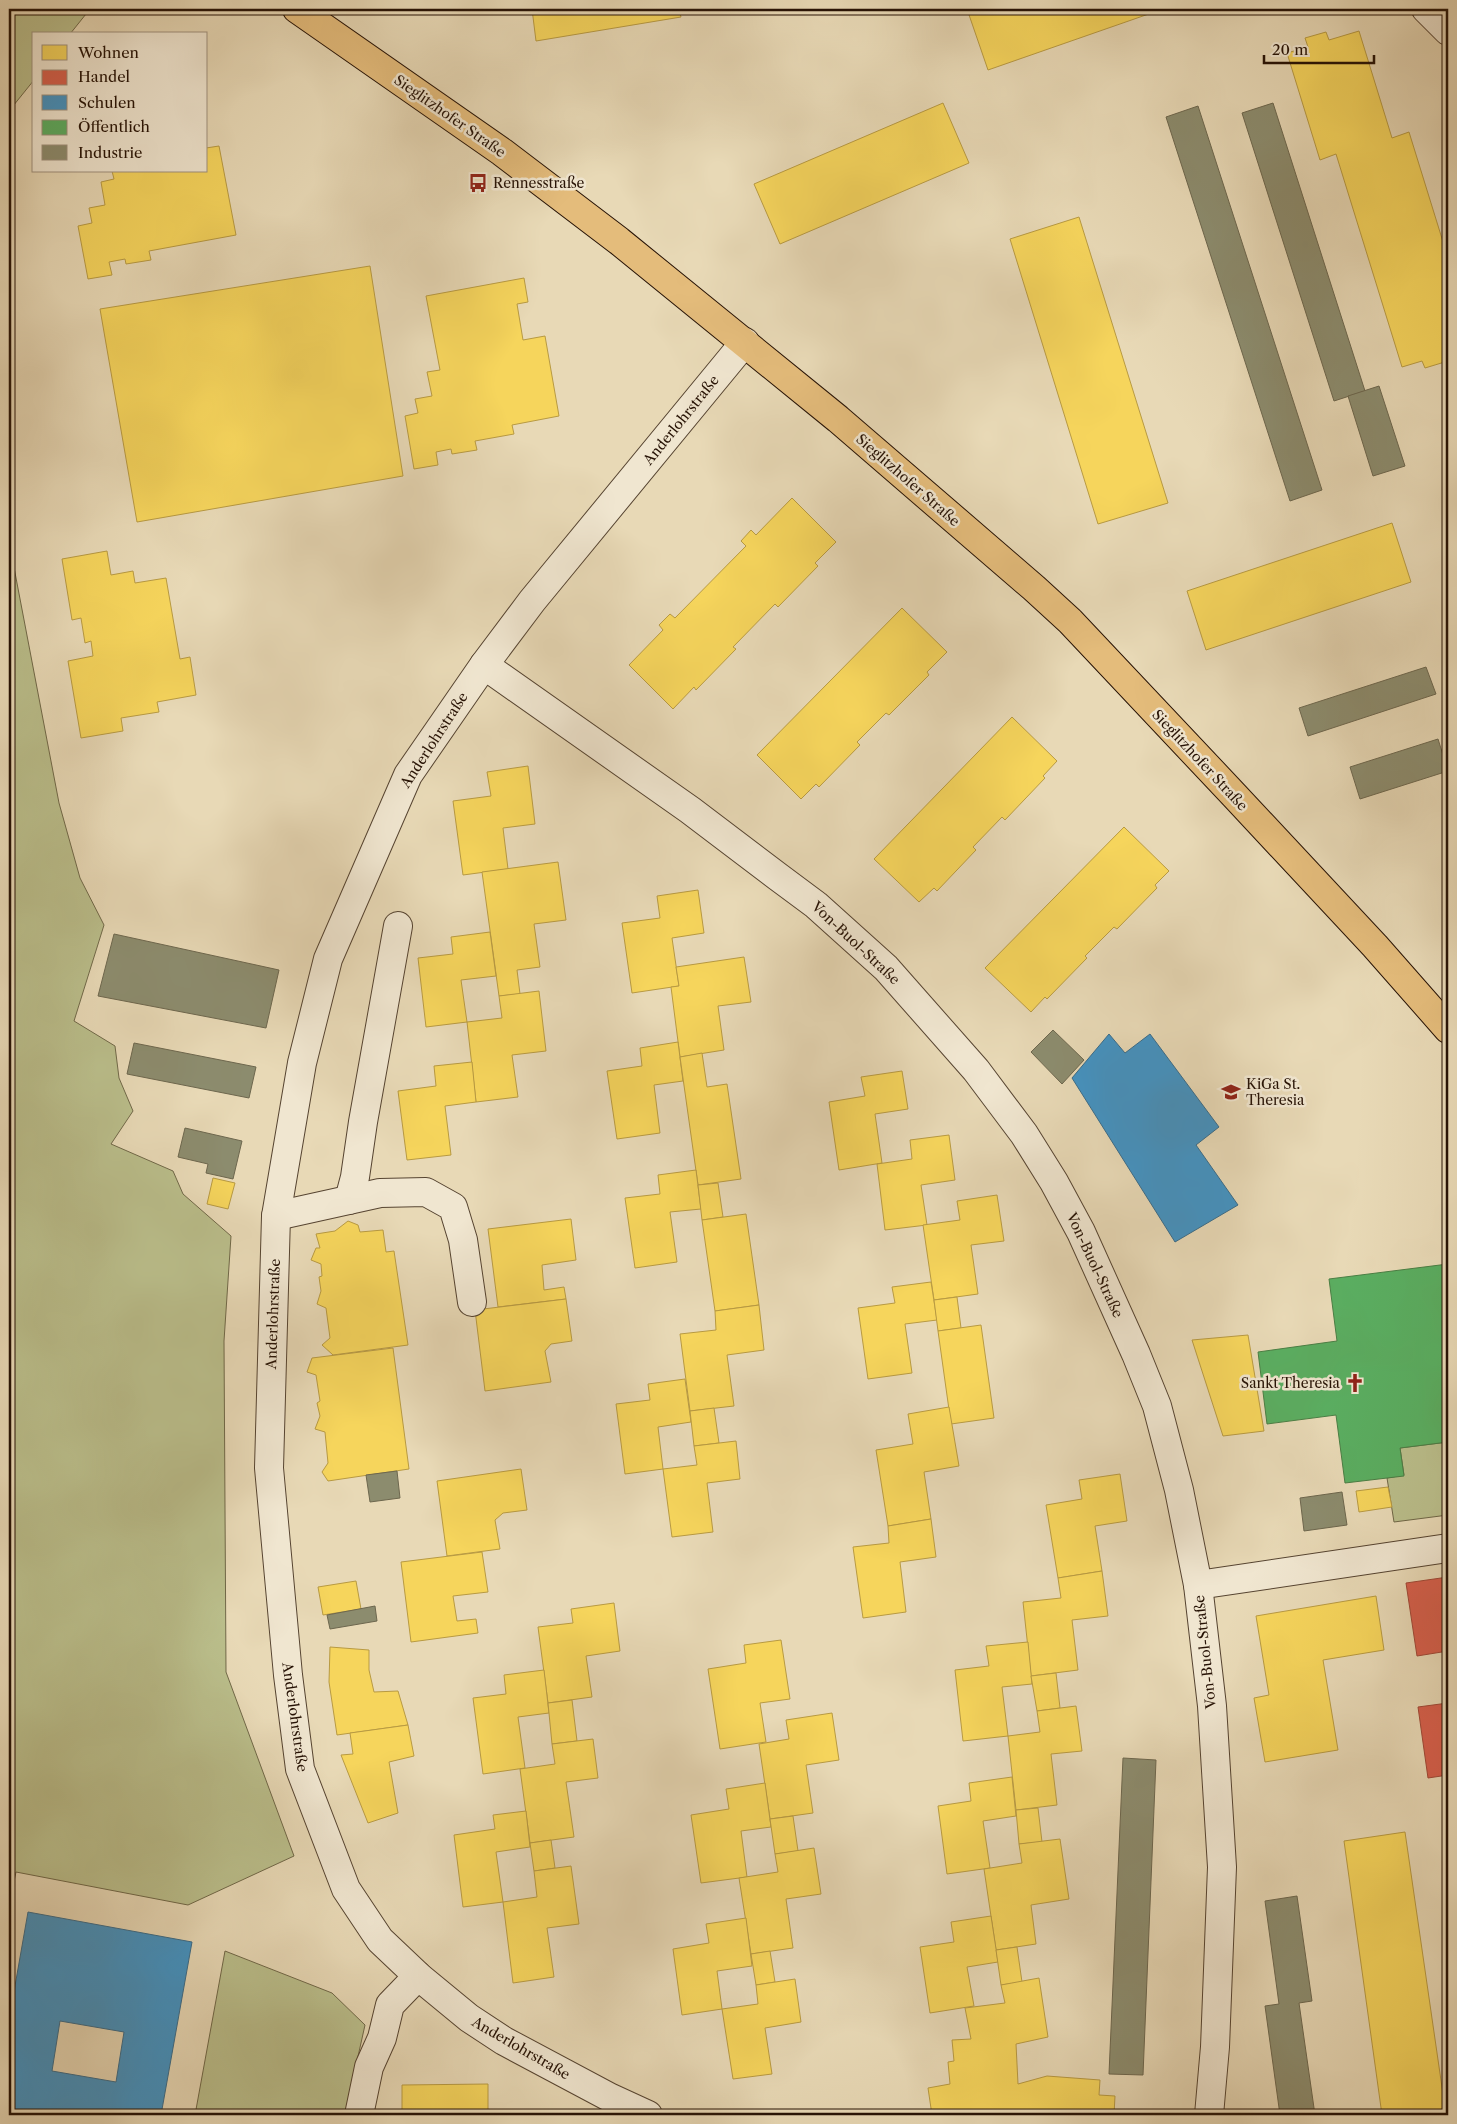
<svg xmlns="http://www.w3.org/2000/svg" width="1457" height="2124" viewBox="0 0 1457 2124" font-family="'Libre Caslon Text',serif">
	<style>
		.green { fill: #babe8b; stroke: #706848 }
		.homes { fill: #f6d55c; stroke: #b89a42 }
		.shops { fill: #d6604d; stroke: #a14937 }
		.schools { fill: #4393c3; stroke: #3a6c8a; fill-rule: evenodd }
		.public { fill: #5aae61; stroke: #4a7f45 }
		.industry { fill: #8c8c6e; stroke: #6d674e }
		.lines { fill: none; stroke-linecap: round; stroke-linejoin: round }
		.minor-casing { stroke: #564431; stroke-width: 30 }
		.major-casing { stroke: #261205; stroke-width: 30 }
		.minor { stroke: #f0e6d0; stroke-width: 28 }
		.major { stroke: #e4bc7b; stroke-width: 28 }
		.labels { text-anchor: middle; stroke-width: 5; stroke-linejoin: round; paint-order: stroke }
		.street-label { font-size: 14px; fill: #261205; stroke: #f0e6d0 }
		.poi-label { font-size: 14px; fill: #261205; stroke: #f0e6d0; text-anchor: start }
	</style>
	<rect width="100%" height="100%" fill="#e8d9b6"/>
	<filter id="stains"><feTurbulence type="fractalNoise" baseFrequency=".004" numOctaves="4"/><feColorMatrix values="0 0 0 0 .2 0 0 0 0 .09 0 0 0 0 .02 0 0 0 .5 -.17"/></filter>
	<radialGradient id="worn" r=".72"><stop offset=".6" stop-color="#630" stop-opacity="0"/><stop offset="1" stop-color="#630" stop-opacity=".3"/></radialGradient>
	<g class="green">
		<path d="M9 9H90L70 34H34V80L9 111Z"/>
		<path d="M9 533 12 557 59 803 80 878 104 925 74 1021 115 1046 119 1078 133 1111 111 1144 173 1171 183 1194 231 1236 224 1341 226 1672 294 1856 188 1905 16 1872 9 1905Z"/>
		<path d="M1448 1442V1515L1394 1522 1387 1478 1404 1475 1400 1448Z"/>
		<path d="M225 1951 332 1993 365 2025 345 2115H195Z"/>
	</g>
	<g class="homes">
		<path d="M532 9H679L681 17 536 41Z"/>
		<path d="M967 9H1163L988 70Z"/>
		<path d="M1359 31 1392 138 1409 132 1448 258V361L1425 368 1422 361 1402 367 1336 154 1320 160 1287 53 1308 47 1305 38 1326 32 1329 40Z"/>
		<path d="M943 103 969 163 780 244 754 184Z"/>
		<path d="M219 146 236 235 149 251 151 260 126 264 125 259 109 262 112 275 88 279 78 226 92 223 89 208 105 205 101 182 114 179 112 171H206V148Z"/>
		<path d="M1079 217 1168 503 1098 524 1010 239Z"/>
		<path d="M370 266 403 476 137 522 100 309Z"/>
		<path d="M524 278 528 302 517 304 523 340 545 336 559 416 512 425 514 434 475 441 477 450 452 454 451 449 436 452 438 465 414 469 405 416 418 413 415 399 432 396 427 372 440 370 426 296Z"/>
		<path d="M792 498 836 542 815 563 818 566 778 607 775 604 733 647 736 649 696 690 694 687 673 709 629 665 663 630 659 625 670 614 675 618 746 546 741 541 751 530 756 535Z"/>
		<path d="M1392 523 1411 582 1206 650 1187 591Z"/>
		<path d="M107 551 111 575 133 571 135 583 166 578 180 659 190 657 196 695 157 702 159 712 121 718 123 731 81 738 68 661 93 656 91 641 85 643 81 618 72 620 62 559Z"/>
		<path d="M902 608 947 652 927 672 929 675 889 715 886 713 857 742 860 745 819 787 816 784 801 799 757 755Z"/>
		<path d="M1012 717 1057 761 1043 776 1045 778 1005 820 1002 817 973 847 976 850 937 891 934 888 919 902 874 859Z"/>
		<path d="M528 766 535 824 503 828 508 869 463 875 453 801 491 796 487 772Z"/>
		<path d="M1124 827 1169 871 1155 885 1157 888 1117 929 1114 927 1085 956 1087 958 1047 999 1045 997 1031 1012 985 968Z"/>
		<path d="M558 862 566 920 534 924 540 967 517 970 520 994 499 996 482 872Z"/>
		<path d="M698 890 704 933 672 938 679 986 632 993 622 923 660 918 657 896Z"/>
		<path d="M490 932 496 976 461 980 467 1022 426 1027 418 958 453 954 451 937Z"/>
		<path d="M744 957 751 1002 718 1006 724 1050 680 1057 671 987 679 986 676 967Z"/>
		<path d="M539 991 546 1051 512 1055 518 1097 476 1102 467 1022 502 1018 499 996Z"/>
		<path d="M678 1042 683 1081 654 1085 660 1133 617 1139 607 1071 642 1066 640 1048Z"/>
		<path d="M702 1053 707 1087 727 1084 741 1179 698 1185 680 1057Z"/>
		<path d="M472 1062 476 1102 445 1106 451 1155 407 1160 398 1091 436 1086 434 1066Z"/>
		<path d="M902 1071 908 1109 875 1114 882 1163 839 1170 829 1102 865 1096 861 1077Z"/>
		<path d="M949 1135 955 1180 921 1185 927 1225 885 1230 877 1164 912 1159 910 1140Z"/>
		<path d="M696 1170 701 1209 670 1212 677 1262 635 1268 625 1198 660 1194 658 1175Z"/>
		<path d="M213 1178 235 1183 228 1209 207 1204Z"/>
		<path d="M718 1183 723 1217 702 1220 698 1185Z"/>
		<path d="M997 1195 1004 1241 971 1245 978 1294 934 1300 923 1225 960 1220 957 1201Z"/>
		<path d="M746 1214 759 1305 715 1311 702 1220Z"/>
		<path d="M571 1219 576 1260 542 1265 544 1290 564 1287 566 1299 498 1307 488 1229Z"/>
		<path d="M348 1221 358 1225 360 1232 383 1230 386 1252 394 1251 408 1345 333 1355 322 1345 330 1338 326 1308 317 1304 321 1291 319 1277 322 1276 321 1264 311 1260 316 1248H320L316 1234 335 1231Z"/>
		<path d="M931 1282 937 1320 905 1324 912 1373 868 1379 858 1308 895 1303 892 1287Z"/>
		<path d="M957 1297 961 1328 938 1331 934 1300Z"/>
		<path d="M566 1299 572 1341 551 1344 545 1351 551 1382 485 1391 475 1310Z"/>
		<path d="M759 1305 764 1350 727 1355 734 1406 690 1411 680 1334 716 1330 715 1311Z"/>
		<path d="M981 1325 994 1418 951 1424 938 1331Z"/>
		<path d="M1248 1335 1264 1431 1223 1436 1192 1340Z"/>
		<path d="M393 1348 409 1469 328 1481 322 1472 328 1463 325 1432 315 1429 320 1416 317 1403 320 1401 316 1375 307 1372 312 1358Z"/>
		<path d="M685 1379 691 1422 658 1427 663 1469 625 1474 616 1404 650 1400 648 1384Z"/>
		<path d="M949 1407 959 1466 924 1472 931 1519 888 1526 876 1450 913 1444 908 1414Z"/>
		<path d="M714 1408 719 1443 694 1446 690 1411Z"/>
		<path d="M736 1441 740 1479 707 1483 713 1532 672 1537 663 1469 697 1465 694 1446Z"/>
		<path d="M521 1469 527 1510 503 1513 495 1520 500 1549 447 1556 437 1481Z"/>
		<path d="M1120 1474 1127 1521 1095 1526 1102 1571 1058 1578 1046 1505 1082 1499 1079 1480Z"/>
		<path d="M1388 1487 1392 1507 1359 1512 1356 1491Z"/>
		<path d="M931 1519 936 1557 900 1562 906 1612 863 1618 853 1547 889 1543 888 1526Z"/>
		<path d="M482 1552 488 1592 453 1596 457 1621 476 1619 478 1633 411 1642 401 1562Z"/>
		<path d="M1102 1571 1108 1616 1072 1620 1078 1670 1031 1676 1023 1602 1061 1598 1058 1578Z"/>
		<path d="M356 1581 361 1609 323 1615 318 1587Z"/>
		<path d="M1376 1596 1384 1650 1323 1660 1338 1750 1265 1762 1254 1698 1269 1695 1256 1616Z"/>
		<path d="M614 1603 620 1651 586 1656 592 1697 548 1703 538 1627 573 1623 571 1609Z"/>
		<path d="M781 1640 790 1699 760 1703 766 1742 720 1749 708 1669 746 1663 744 1645Z"/>
		<path d="M1028 1642 1032 1684 1002 1687 1008 1736 963 1741 955 1670 989 1666 986 1646Z"/>
		<path d="M330 1647 369 1650V1670L374 1692 398 1691 408 1725 337 1735 329 1682Z"/>
		<path d="M544 1670 549 1713 518 1717 525 1768 483 1774 473 1698 506 1694 504 1675Z"/>
		<path d="M1056 1673 1060 1708 1037 1711 1031 1676Z"/>
		<path d="M572 1700 577 1741 552 1744 548 1703Z"/>
		<path d="M1076 1706 1082 1751 1051 1754 1057 1805 1016 1810 1008 1736 1040 1732 1037 1711Z"/>
		<path d="M832 1713 839 1760 806 1765 813 1813 770 1819 759 1744 789 1739 786 1720Z"/>
		<path d="M408 1725 414 1756 389 1762 398 1813 368 1823 341 1755 353 1754 350 1733Z"/>
		<path d="M593 1739 598 1778 566 1782 574 1837 530 1843 520 1769 555 1764 552 1744Z"/>
		<path d="M1012 1777 1016 1816 983 1821 990 1868 947 1874 938 1806 971 1801 969 1783Z"/>
		<path d="M765 1783 771 1827 741 1831 747 1877 701 1883 691 1815 729 1809 726 1789Z"/>
		<path d="M1038 1808 1042 1842 1019 1844 1016 1810Z"/>
		<path d="M526 1811 530 1847 496 1852 503 1902 463 1907 454 1835 495 1829 493 1815Z"/>
		<path d="M793 1816 798 1851 775 1854 770 1819Z"/>
		<path d="M1405 1832 1446 2115H1382L1344 1841Z"/>
		<path d="M1060 1839 1069 1899 1031 1905 1036 1944 996 1950 984 1869 1022 1863 1019 1844Z"/>
		<path d="M551 1840 555 1868 534 1871 530 1843Z"/>
		<path d="M814 1848 821 1894 786 1899 793 1948 751 1954 739 1878 778 1872 775 1854Z"/>
		<path d="M571 1866 579 1924 547 1928 554 1977 513 1983 503 1902 537 1897 534 1871Z"/>
		<path d="M991 1916 998 1962 967 1967 974 2006 930 2013 920 1947 954 1942 951 1922Z"/>
		<path d="M746 1918 752 1966 717 1971 722 2009 682 2015 673 1949 709 1943 706 1924Z"/>
		<path d="M1017 1947 1022 1982 1001 1985 996 1950Z"/>
		<path d="M770 1951 775 1982 756 1985 751 1954Z"/>
		<path d="M1039 1978 1048 2037 1016 2044 1018 2084 1047 2076 1100 2080 1099 2095 1115 2096 1114 2115H932L928 2088 950 2084 948 2062 954 2061 952 2040 971 2039 965 2008 1005 2003 1001 1985Z"/>
		<path d="M795 1979 801 2022 765 2028 772 2074 733 2079 722 2009 758 2004 756 1985Z"/>
		<path d="M488 2084V2115H402V2085Z"/>
	</g>
	<g class="shops">
		<path d="M1448 1577V1651L1417 1656 1406 1583Z"/>
		<path d="M1448 1703V1775L1428 1778 1418 1707Z"/>
	</g>
	<g class="schools">
		<path d="M1109 1034 1125 1053 1150 1034 1219 1127 1196 1145 1238 1205 1175 1242 1072 1078Z"/>
		<path d="M28 1912 192 1942 161 2115H9V2020ZM60 2021 124 2032 116 2082 52 2071Z"/>
	</g>
	<path class="public" d="M1448 1264V1442L1400 1448 1404 1476 1345 1483 1336 1415 1267 1424 1258 1352 1337 1341 1329 1279Z"/>
	<g class="industry">
		<path d="M1273 103 1365 391 1334 401 1242 113Z"/>
		<path d="M1198 106 1322 490 1290 501 1166 117Z"/>
		<path d="M1379 386 1405 466 1373 476 1348 396Z"/>
		<path d="M1426 667 1436 694 1308 736 1299 708Z"/>
		<path d="M1438 739 1448 771 1360 799 1350 767Z"/>
		<path d="M114 934 279 970 266 1028 98 996Z"/>
		<path d="M1053 1030 1084 1060 1062 1084 1031 1052Z"/>
		<path d="M134 1043 256 1067 249 1098 127 1074Z"/>
		<path d="M185 1128 242 1141 233 1179 206 1173 208 1164 178 1157Z"/>
		<path d="M397 1471 400 1498 370 1502 366 1475Z"/>
		<path d="M1342 1492 1347 1525 1304 1531 1300 1498Z"/>
		<path d="M375 1606 377 1621 330 1629 327 1615Z"/>
		<path d="M1123 1758 1156 1760 1143 2075 1109 2074Z"/>
		<path d="M1297 1896 1312 2001 1299 2003 1315 2115H1280L1265 2006 1279 2004 1265 1901Z"/>
	</g>
	<g class="lines">
		<g class="minor-casing">
			<g id="minor">
				<path d="M1426 9 1448 31"/>
				<path d="M484 665 690 810 777 876 816 905 886 968 976 1070 1024 1134 1054 1182 1081 1232 1136 1354 1157 1406 1179 1490 1198 1585 1212 1706 1222 1867 1215 2047 1209 2115"/>
				<path d="M349 1200 355 1177 363 1122 398 926"/>
				<path d="M276 1216 380 1193 426 1192 453 1207 463 1240 472 1302"/>
				<path d="M1198 1585 1448 1548"/>
				<path d="M359 2115 369 2067 382 2038 390 2005 418 1976"/>
				<path d="M648 2115 611 2098 504 2041 469 2018 418 1976 380 1940 346 1889 300 1769 288 1675 269 1468 276 1216 302 1063 328 959 408 775 484 665 532 601 745 342"/>
			</g>
		</g>
		<g class="major-casing">
			<path id="major" d="M297 9 502 152 619 241 838 419 1034 588 1070 621 1234 795 1375 946 1448 1029"/>
		</g>
		<use href="#minor" class="minor"/>
		<use href="#major" class="major"/>
	</g>
	<defs>
		<g id="bus-bare" transform="scale(1.5)"><path d="M-5-6H5V4H4V6H2V4H-2V6H-4V4H-5ZM-3.5-4V0h7V-4ZM-3.5 1.2v1.5H-2V1.2ZM2 1.2v1.5H3.5V1.2Z" fill="#8f2418" stroke="#f0e6d0" stroke-width="2.5" paint-order="stroke"/></g>
		<g id="school-bare" transform="scale(1.5)"><path d="M0-5L7-2L0 1L-7-2ZM-4 1L0 2.5L4 1V4Q0 6-4 4Z" fill="#8f2418" stroke="#f0e6d0" stroke-width="2.5" paint-order="stroke"/></g>
		<g id="church-bare" transform="scale(1.5)"><path d="M-1.2-6h2.4v3.5h3.3v2.4h-3.3V6h-2.4V-.1h-3.3v-2.4h3.3Z" fill="#8f2418" stroke="#f0e6d0" stroke-width="2.5" paint-order="stroke"/></g>
	</defs>
	<g fill-rule="evenodd">
		<use href="#bus-bare" x="478" y="183"/>
		<use href="#school-bare" x="1231" y="1092"/>
		<use href="#church-bare" x="1355" y="1383"/>
	</g>
	<g class="labels">
		<g class="street-label">
			<text transform="translate(450 116) rotate(35)" y="5">Sieglitzhofer Straße</text>
			<text transform="translate(681 420) rotate(-51)" y="5">Anderlohrstraße</text>
			<text transform="translate(908 480) rotate(41)" y="5">Sieglitzhofer Straße</text>
			<text transform="translate(434 740) rotate(-57)" y="5">Anderlohrstraße</text>
			<text transform="translate(1200 760) rotate(47)" y="5">Sieglitzhofer Straße</text>
			<text transform="translate(856 943) rotate(43)" y="5">Von-Buol-Straße</text>
			<text transform="translate(1095 1265) rotate(65)" y="5">Von-Buol-Straße</text>
			<text transform="translate(273 1314) rotate(-88)" y="5">Anderlohrstraße</text>
			<text transform="translate(1205 1652) rotate(-96)" y="5">Von-Buol-Straße</text>
			<text transform="translate(295 1717) rotate(82)" y="5">Anderlohrstraße</text>
			<text transform="translate(521 2048) rotate(30)" y="5">Anderlohrstraße</text>
		</g>
		<g class="poi-label">
			<text x="493" y="188">Rennesstraße</text>
			<text x="1246" y="1089">KiGa St.<tspan x="1246" dy="16">Theresia</tspan></text>
			<text x="1340" y="1388" text-anchor="end">Sankt Theresia</text>
		</g>
	</g>
	<rect width="1457" height="2124" fill="none" stroke="#e8d9b6" stroke-width="30"/>
	<rect x="10" y="10" width="1437" height="2104" fill="none" stroke="#261205" stroke-width="2.5"/>
	<rect x="15" y="15" width="1427" height="2094" fill="none" stroke="#261205"/>
	<rect x="32" y="32" width="175" height="140" fill="#f0e6d0" stroke="#9f917f"/>
	<rect x="42" y="45" width="25" height="15" fill="#f6d55c" stroke="#9f917f"/>
	<text x="78" y="58" font-size="15" fill="#261205">Wohnen</text>
	<rect x="42" y="70" width="25" height="15" fill="#d6604d" stroke="#9f917f"/>
	<text x="78" y="82" font-size="15" fill="#261205">Handel</text>
	<rect x="42" y="95" width="25" height="15" fill="#4393c3" stroke="#9f917f"/>
	<text x="78" y="108" font-size="15" fill="#261205">Schulen</text>
	<rect x="42" y="120" width="25" height="15" fill="#5aae61" stroke="#9f917f"/>
	<text x="78" y="132" font-size="15" fill="#261205">Öffentlich</text>
	<rect x="42" y="145" width="25" height="15" fill="#8c8c6e" stroke="#9f917f"/>
	<text x="78" y="158" font-size="15" fill="#261205">Industrie</text>
	<path d="M1264 55v8h110v-8" fill="none" stroke="#261205" stroke-width="2.5"/>
	<text x="1272" y="55" font-size="15" fill="#261205" stroke="#f0e6d0" stroke-width="4" paint-order="stroke">20 m</text>
	<rect width="100%" height="100%" filter="url(#stains)"/>
	<rect width="100%" height="100%" fill="url(#worn)"/>
</svg>
